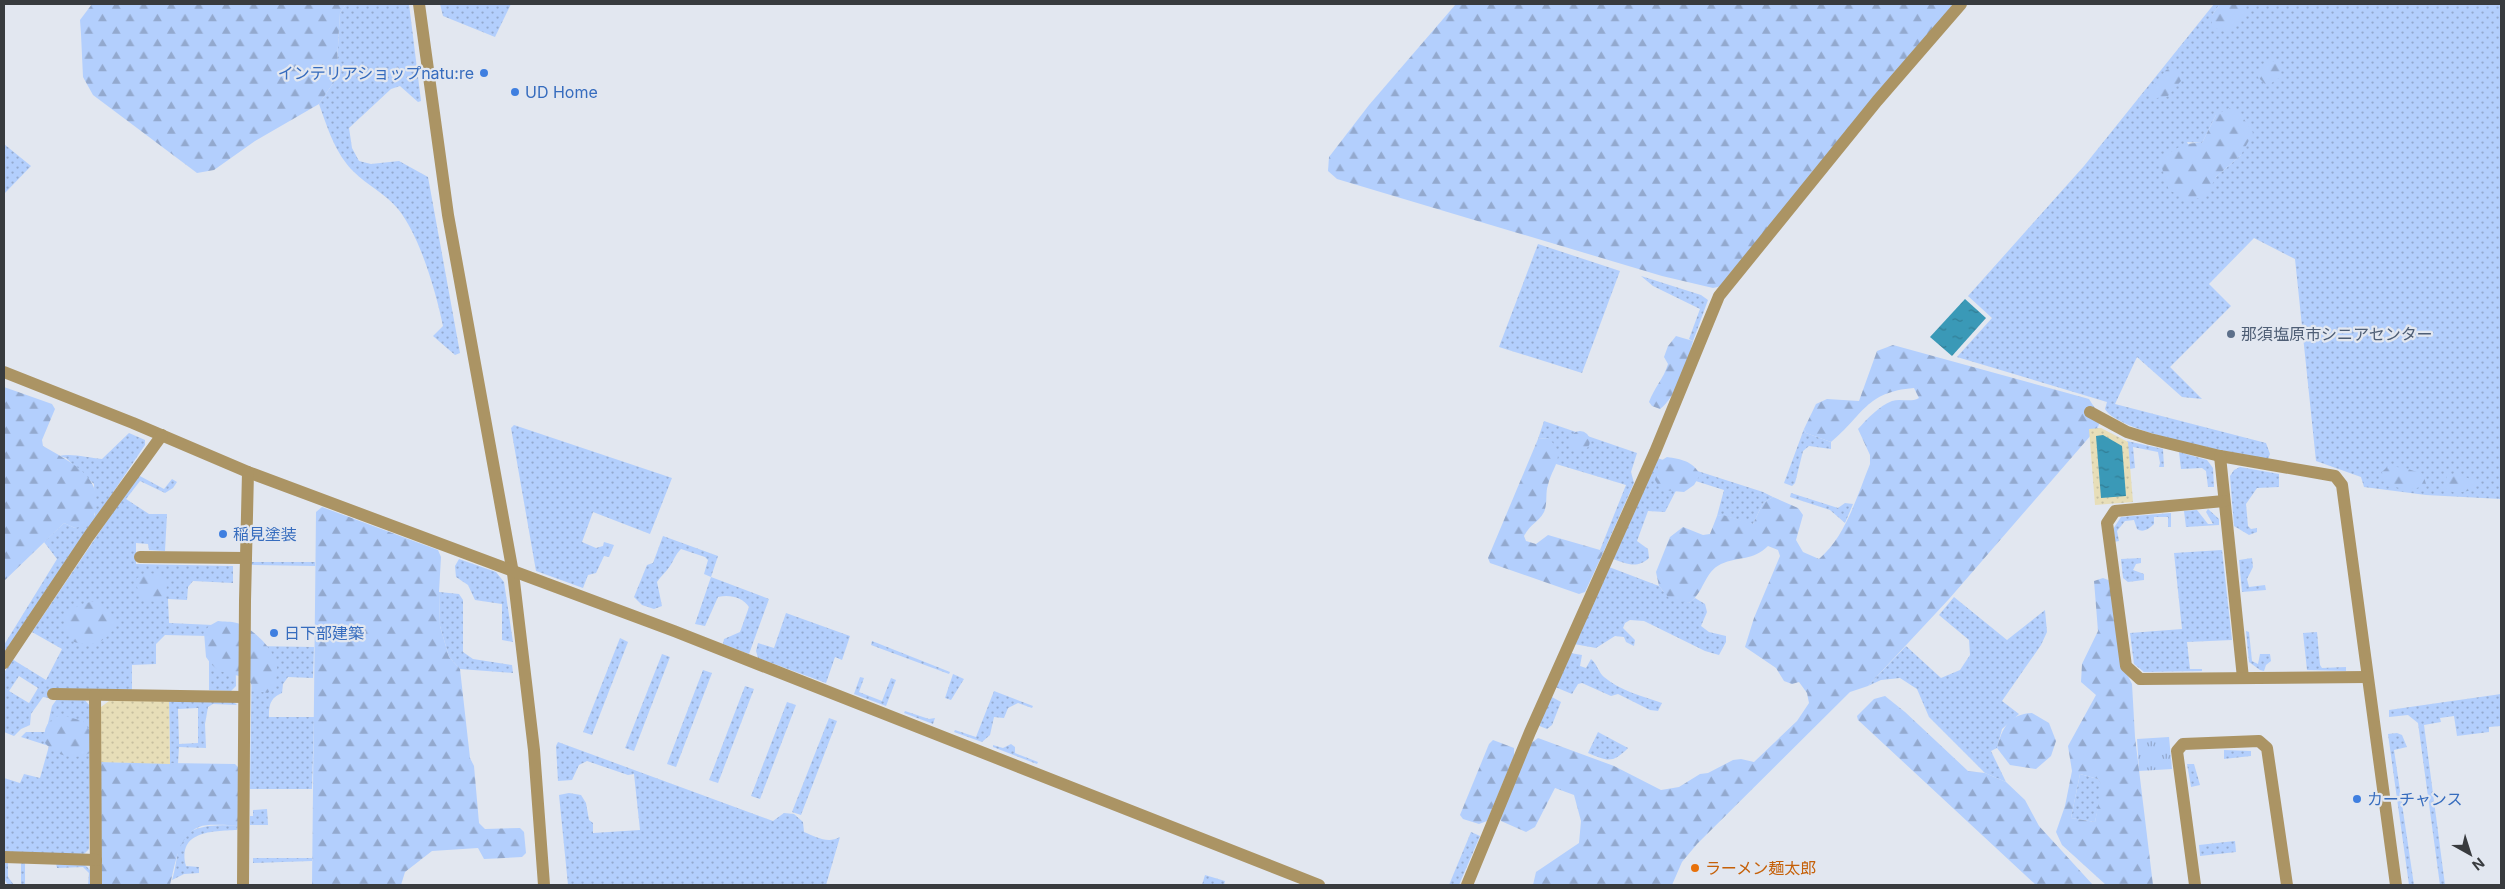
<svg xmlns="http://www.w3.org/2000/svg" width="2505" height="889" viewBox="0 0 2505 889" font-family="Inter,'Noto Sans JP',sans-serif">
	<style>
		.grass { fill: url(#grass-dots); fill-rule: evenodd }
		.forest { fill: url(#forest-firs); fill-rule: evenodd }
		.sand { fill: url(#sand-dots) }
		.park { fill: url(#park-tufts) }
		.water { fill: url(#water-ripples) }
		.lines { fill: none; stroke-linecap: round; stroke-linejoin: round }
		.minor { stroke: #ab9464; stroke-width: 12 }
		.shop-dot { fill: #3f7fe0; stroke: #e2e7f0; stroke-width: 2 }
		.service-dot { fill: #5c6f8a; stroke: #e2e7f0; stroke-width: 2 }
		.food-dot { fill: #e8710a; stroke: #e2e7f0; stroke-width: 2 }
		.labels { text-anchor: middle; stroke-width: 4.5; stroke-linejoin: round; paint-order: stroke }
		.shop-label { font-size: 16px; fill: #366cbe; stroke: #e2e7f0; text-anchor: start }
		.service-label { font-size: 16px; fill: #4e5e75; stroke: #e2e7f0; text-anchor: start }
		.food-label { font-size: 16px; fill: #c56008; stroke: #e2e7f0; text-anchor: start }
	</style>
	<defs>
		<pattern id="grass-dots" width="8" height="8" patternUnits="userSpaceOnUse" patternTransform="scale(1.25)"><rect width="8" height="8" fill="#b3cffd"/><path d="M2 2h.1M6 6h.1" fill="none" stroke="#93a9ce" stroke-width="1.8" stroke-linecap="round"/></pattern>
		<pattern id="forest-firs" width="22" height="20" patternUnits="userSpaceOnUse" patternTransform="scale(1.25)"><rect width="22" height="20" fill="#b3cffd"/><path d="M5 1l3.5 6h-7zM16 11l3.5 6h-7z" fill="#93a9ce"/></pattern>
		<pattern id="sand-dots" width="8" height="8" patternUnits="userSpaceOnUse" patternTransform="scale(1.25)"><rect width="8" height="8" fill="#e7deb8"/><path d="M2 2h.1M6 6h.1" fill="none" stroke="#c7bf9f" stroke-width="1.8" stroke-linecap="round"/></pattern>
		<pattern id="park-tufts" width="24" height="20" patternUnits="userSpaceOnUse" patternTransform="scale(1.25)"><rect width="24" height="20" fill="#b3cffd"/><path d="M3 7l-1-3M5 7V3M7 7l1-3M15 17l-1-3M17 17v-4M19 17l1-3" fill="none" stroke="#93a9ce"/></pattern>
		<pattern id="water-ripples" width="26" height="14" patternUnits="userSpaceOnUse" patternTransform="scale(1.25)"><rect width="26" height="14" fill="#3a99b7"/><path d="M2 4q2-2 4 0t4 0M15 11q2-2 4 0t4 0" fill="none" stroke="#327e96"/></pattern>
	</defs>
	<rect width="100%" height="100%" fill="#e2e7f0"/>
	<g class="grass">
		<path d="M346 4H409L421 101 418 102 400 86 391 89 349 128 352 148 359 161 371 164 399 161 428 177 460 353 455 355 433 336 443 326C436 292 420 236 398 209 386 194 367 185 354 172 335 153 328 129 319 104L336 79 340 13Z"/>
		<path d="M440 4H511L495 37 443 16Z"/>
		<path d="M2214 4H2220L2212 15H2244V4H2501V499L2426 495 2364 487 2361 477 2316 461 2295 259 2254 238 2209 284 2231 306 2170 367 2202 399 2182 397 2137 357 2115 404 2266 443 2270 454 2268 459C2238 454 2118 433 2105 409L2107 402 1957 357 1992 318 1968 296 2084 166ZM2216 115 2241 155 2216 177 2210 186 2187 142 2202 143Z"/>
		<path d="M4 144 31 166 4 194Z"/>
		<path d="M1538 244 1620 271 1582 373 1499 347Z"/>
		<path d="M1641 276 1701 295 1708 300 1693 341 1689 339 1700 309 1653 286Z"/>
		<path d="M1544 421 1637 453 1631 472 1634 483 1603 553 1600 550 1626 485 1556 464 1548 438 1538 439Z"/>
		<path d="M514 425 672 478 650 534 593 512 582 542 596 548 603 546 604 542 614 545 609 557 604 556 596 573 588 575 583 588 536 571 511 428Z"/>
		<path d="M1804 429 1806 433 1831 442V449L1809 446 1803 451 1795 483 1792 486 1784 483Z"/>
		<path d="M129 433 145 440V445L4 654V645L57 559 44 542 64 523 75 528 95 515 94 484 66 458 59 456C72 453 88 458 102 459Z"/>
		<path d="M2127 441 2163 449 2164 467H2159L2160 463 2158 452 2133 447 2135 468 2130 469Z"/>
		<path d="M2179 452 2207 460 2213 468 2214 487H2208L2206 471 2202 468 2181 469Z"/>
		<path d="M1657 458 1763 492 1773 497 1763 503 1753 524C1741 523 1729 514 1717 516L1724 490 1683 477 1665 512 1648 511 1637 541 1648 549 1649 558C1637 569 1627 564 1613 559Z"/>
		<path d="M2240 467 2279 474V487L2257 488 2246 504 2248 526 2251 529 2257 528V532L2249 535 2234 526 2230 476 2234 470Z"/>
		<path d="M138 475 164 489 172 479 177 482 173 488 165 493 140 481 126 499 149 514H167L165 551 149 550 148 544 136 543V564L233 566V583L193 581 188 587 187 600 168 599 169 623 235 626 236 686 231 691 209 690V636L165 635 156 644V664L132 665V690L50 689 49 698 43 697 31 714 30 725 21 729 14 736 4 732V673L12 659 46 680 62 649 32 632ZM19 676 38 688 29 703 9 691Z"/>
		<path d="M1791 493 1838 508 1845 503 1853 504 1845 523 1830 510 1790 497Z"/>
		<path d="M2208 509 2219 519V525L2186 527 2184 511 2197 510 2208 524H2213L2206 512Z"/>
		<path d="M2171 513V527H2168V517H2154V524C2149 529 2143 533 2137 529L2134 520 2125 521 2117 531 2119 541 2114 542 2113 529 2121 517Z"/>
		<path d="M663 536 718 556 711 577 769 599 749 654 723 644 724 639 740 632 749 607C743 597 729 594 718 597L705 626 695 624 711 577 704 574 708 560 705 557 681 549C675 555 674 560 670 566 666 572 661 576 657 582L662 606 654 609 642 605 634 597 647 565 653 563Z"/>
		<path d="M2222 550 2232 640 2187 642 2190 669H2202V671L2144 672 2134 664 2130 633 2182 629 2174 553Z"/>
		<path d="M2141 558V563L2136 564 2133 570 2144 574V580L2128 582 2123 578 2121 559Z"/>
		<path d="M2252 558 2253 567 2247 579 2249 587 2265 585 2266 590 2242 592 2239 560Z"/>
		<path d="M459 559 496 572 504 582 513 642 502 640V604L475 600 468 585 456 577 455 566Z"/>
		<path d="M251 562H315V566L250 565Z"/>
		<path d="M1609 567 1659 586 1663 591 1689 603 1695 598 1705 604 1707 612 1701 626 1709 632 1726 636V642L1719 655 1705 651 1644 621 1630 620 1625 623 1623 628 1635 640 1634 646 1626 642 1624 637 1615 636 1596 648 1574 644Z"/>
		<path d="M439 592 459 594 463 600V652L473 659 512 665 513 673 460 669 449 657 440 626Z"/>
		<path d="M1954 597 2007 640 2045 610 2047 632 2041 645 2002 701 2019 714 2002 729 1997 748 1991 751 2006 782 1985 773 1929 717 1917 689 1900 678 1881 680 1868 686 1906 646 1941 678 1960 670 1970 655 1969 640 1939 615Z"/>
		<path d="M786 613 850 636 842 660 835 657 826 683 758 658 756 651 758 643 774 648Z"/>
		<path d="M2246 631 2249 632 2252 661 2258 664 2260 654H2270L2271 661 2266 665 2264 671 2260 670 2249 662Z"/>
		<path d="M2317 632 2320 665 2322 668 2346 667V671L2307 670 2303 633Z"/>
		<path d="M620 638 628 642 592 735 583 732Z"/>
		<path d="M872 641 950 672 949 674 871 645Z"/>
		<path d="M252 646 314 647 313 678 288 677 283 684 282 693C270 698 269 705 269 717H314L312 789H250Z"/>
		<path d="M1570 653 1582 655 1580 666 1586 668 1591 659C1597 664 1599 673 1604 677 1620 691 1643 696 1662 703L1658 711 1650 710 1618 694 1611 696 1582 683 1578 684 1572 694 1555 687Z"/>
		<path d="M662 654 670 657 634 751 625 748Z"/>
		<path d="M703 670 712 673 676 767 667 764Z"/>
		<path d="M953 674 964 679 951 700 945 698Z"/>
		<path d="M860 677 864 678 859 692 882 701 891 678 896 680 886 706 854 694Z"/>
		<path d="M745 686 754 689 718 783 709 780Z"/>
		<path d="M994 691 1033 706 1032 708 1018 703 1008 708 1004 718 994 717 990 735 982 742 954 732 955 730 976 737Z"/>
		<path d="M2501 694V726L2489 727V732L2457 736 2454 716 2440 718 2441 722 2424 725 2445 885H2440L2418 723 2408 715 2389 717V710Z"/>
		<path d="M1550 696 1561 702 1552 725 1547 729 1537 725Z"/>
		<path d="M57 699H84L90 706 89 849 83 855 4 852V778L20 783 24 774 40 778 49 746 21 737 26 732H46L52 706Z"/>
		<path d="M169 701 234 702 237 705 213 704 208 707 205 724 206 748 179 747 178 764H170ZM198 708V743L179 744 178 709Z"/>
		<path d="M787 702 796 705 760 799 751 796Z"/>
		<path d="M905 711 929 719 935 718 933 724 904 713Z"/>
		<path d="M829 718 837 721 801 815 792 812Z"/>
		<path d="M1598 732 1628 748C1612 764 1608 761 1588 753Z"/>
		<path d="M2397 733 2402 735 2407 747 2394 750 2414 885H2409L2388 734Z"/>
		<path d="M558 742 773 821 784 813 794 814 803 822 804 832C816 837 828 844 840 837L826 885H568L559 795 569 793 581 795 586 803 589 820 593 823V833L640 830 634 774 628 775 587 761 579 765 572 780 558 781 556 746Z"/>
		<path d="M1011 744 1015 747V753L1038 762 1037 764 993 747V745L1003 748Z"/>
		<path d="M2224 750 2251 751V756L2224 759Z"/>
		<path d="M2187 764H2194L2200 785 2191 787Z"/>
		<path d="M2080 774 2098 779 2103 785 2095 822 2071 818Z"/>
		<path d="M267 809 268 825H250V816H253V810Z"/>
		<path d="M238 825 237 830C212 831 177 831 186 866L199 867V873L184 874 172 880C176 868 176 856 180 845 188 822 219 826 238 825Z"/>
		<path d="M1471 832 1480 836 1459 885H1449Z"/>
		<path d="M2235 841 2236 852 2200 856 2199 845Z"/>
		<path d="M253 858H312V861L253 863Z"/>
		<path d="M4 861H8V877L14 885H8L4 879Z"/>
		<path d="M21 861 25 862V885H21Z"/>
		<path d="M56 863 84 864 91 871V885H88L89 873 83 867 57 868Z"/>
		<path d="M1205 875 1225 881 1224 885H1202Z"/>
	</g>
	<g class="forest">
		<path d="M92 4H346L340 13 336 79 319 104 255 141 214 170 197 173 93 95 83 77 81 34 80 20Z"/>
		<path d="M1456 4H1958L1722 286 1713 288 1662 276 1337 179 1328 171 1329 157 1369 105Z"/>
		<path d="M2220 4H2244V15L2226 32 2212 27V15Z"/>
		<path d="M2271 60 2282 68 2279 78 2267 86 2258 77 2261 65Z"/>
		<path d="M2176 67 2181 81 2168 96 2152 99 2149 92 2166 70Z"/>
		<path d="M2229 108 2242 116 2253 133 2241 155 2216 177 2206 197 2188 200 2169 190 2160 162C2174 148 2183 142 2202 143L2216 115Z"/>
		<path d="M1676 336 1693 341C1688 360 1676 398 1660 409L1652 406 1649 402C1654 388 1664 378 1668 364L1664 357 1668 346Z"/>
		<path d="M1893 345 2089 399 2101 418 2098 427 1949 599 1868 686 1850 692 1697 844 1682 862 1672 885H1533L1536 872 1579 843 1581 821 1574 795 1555 788 1535 827 1526 832 1501 821 1500 815 1529 745 1538 738 1614 766 1661 790 1679 787 1700 774 1708 773 1733 760 1741 759 1754 762 1797 721 1809 703 1807 693 1799 682 1792 684 1784 681 1776 668 1745 647 1754 618 1780 556 1778 550 1768 546C1753 561 1739 556 1721 564 1704 572 1704 593 1689 603L1669 598 1659 586 1656 572 1670 537 1683 527 1703 535 1710 534 1717 516 1723 515 1753 524 1763 503 1773 497 1798 508 1803 515 1796 540 1803 552 1819 559C1846 536 1857 496 1870 464V455L1858 429C1867 419 1879 406 1892 401 1901 398 1910 403 1919 398L1914 388C1865 392 1864 415 1831 442L1806 433 1804 429 1816 404 1827 399 1859 401 1877 351Z"/>
		<path d="M4 387 52 404 55 409 42 440 43 446C75 465 110 479 91 524L75 528 64 523 4 581Z"/>
		<circle cx="1580" cy="441" r="10"/>
		<path d="M1548 438C1568 456 1552 466 1548 485 1545 493 1548 503 1544 512 1538 523 1531 523 1524 536L1526 541 1536 544 1548 535 1600 550 1603 553 1585 592 1579 594 1490 563 1488 558 1538 439Z"/>
		<path d="M1667 457C1681 459 1693 461 1700 475L1694 485 1684 492 1661 490 1655 480 1659 462Z"/>
		<path d="M2388 466 2405 468 2423 474 2426 484C2413 493 2394 489 2383 480L2382 472Z"/>
		<path d="M2457 473 2474 481V490L2455 493 2445 488 2447 475Z"/>
		<path d="M322 507 438 550 441 557 439 592 440 626 449 657 460 669 470 758 474 766 479 823 485 829 520 828 524 832 526 853 522 857 484 859 478 848 432 851 405 872 401 885H312L316 512Z"/>
		<path d="M149 573 160 575 167 584 166 592 159 602C143 602 135 593 137 578Z"/>
		<path d="M2103 578 2111 581 2123 666 2132 684 2135 737 2153 885H2106L2062 845 2056 832 2065 806 2072 771 2068 746 2096 695 2081 682 2082 664 2098 631 2094 581ZM2080 774 2098 779 2102 785 2095 822 2071 818Z"/>
		<path d="M95 601C106 606 110 612 116 623 109 642 91 649 72 641L66 631 65 617C74 606 81 604 95 601Z"/>
		<path d="M218 621C224 622 231 621 237 623 252 627 277 652 277 668 278 678 274 685 268 693L256 691 247 678 219 671 211 664 206 657 204 632 209 626Z"/>
		<path d="M1885 696 1905 712 1968 771 1985 773 2006 782 2025 800 2039 826 2093 885H2036L1858 720 1857 716 1874 699Z"/>
		<path d="M2032 713 2049 723 2056 741 2051 756 2036 769 2010 765 1997 748C2002 728 2009 714 2032 713Z"/>
		<path d="M61 715 83 721 90 731V753C72 761 56 756 44 742 44 727 47 720 61 715Z"/>
		<path d="M1493 740 1514 748V756L1487 821 1479 824 1463 819 1460 815 1489 744Z"/>
		<path d="M101 762 235 764 238 767V825C227 826 209 823 199 827 178 835 175 866 170 885H100Z"/>
	</g>
	<g class="sand">
		<path d="M2101 428 2128 442 2133 502 2095 505 2089 429Z"/>
		<path d="M109 701H169L170 764 101 762V707Z"/>
	</g>
	<path class="park" d="M2169 737 2172 769 2139 771 2137 739Z"/>
	<g class="water">
		<path d="M1965 299 1986 318 1952 356 1930 337Z"/>
		<path d="M2103 435 2122 446 2126 496 2101 498 2096 436Z"/>
	</g>
	<g class="lines">
		<g class="minor">
			<path d="M419 4 448 215 513 573 534 750 544 885"/>
			<path d="M4 372 133 423 248 472 674 631 1319 885"/>
			<path d="M2090 412 2127 432 2150 439 2220 456 2335 476 2342 485 2396 885"/>
			<path d="M2220 456 2243 678"/>
			<path d="M2224 501 2115 511 2107 523 2126 666 2140 679 2367 677"/>
			<path d="M140 557 246 558"/>
			<path d="M4 663 89 536 162 435"/>
			<path d="M53 694 244 697"/>
			<path d="M95 695 96 885"/>
			<path d="M4 857 96 860"/>
			<path d="M243 885 245 601 248 472"/>
			<path d="M1467 885 1530 732 1655 452 1719 296 1877 101 1961 4"/>
			<path d="M2195 885 2177 751 2183 744 2259 741 2267 748 2287 885"/>
		</g>
	</g>
	<g class="shop-dot">
		<circle cx="484" cy="73" r="5"/>
		<circle cx="515" cy="92" r="5"/>
		<circle cx="223" cy="534" r="5"/>
		<circle cx="274" cy="633" r="5"/>
		<circle cx="2357" cy="799" r="5"/>
	</g>
	<circle class="service-dot" cx="2231" cy="334" r="5"/>
	<circle class="food-dot" cx="1695" cy="868" r="5"/>
	<g class="labels">
		<g class="shop-label">
			<text x="474" y="79" text-anchor="end">インテリアショップnatu:re</text>
			<text x="525" y="98">UD Home</text>
			<text x="233" y="540">稲見塗装</text>
			<text x="284" y="639">日下部建築</text>
			<text x="2367" y="805">カーチャンス</text>
		</g>
		<g class="service-label">
			<text x="2241" y="340">那須塩原市シニアセンター</text>
		</g>
		<g class="food-label">
			<text x="1705" y="874">ラーメン麺太郎</text>
		</g>
	</g>
	<rect width="2505" height="889" fill="none" stroke="#383b3e" stroke-width="10"/>
	<g transform="translate(2470 854) rotate(141)" stroke="#e2e7f0" stroke-width="4" paint-order="stroke">
	<path d="M0-4L9 19L0 12L-9 19Z" fill="#383b3e"/>
	<text y="-8" font-size="14" font-weight="bold" text-anchor="middle" fill="#383b3e">N</text>
	</g>
</svg>
